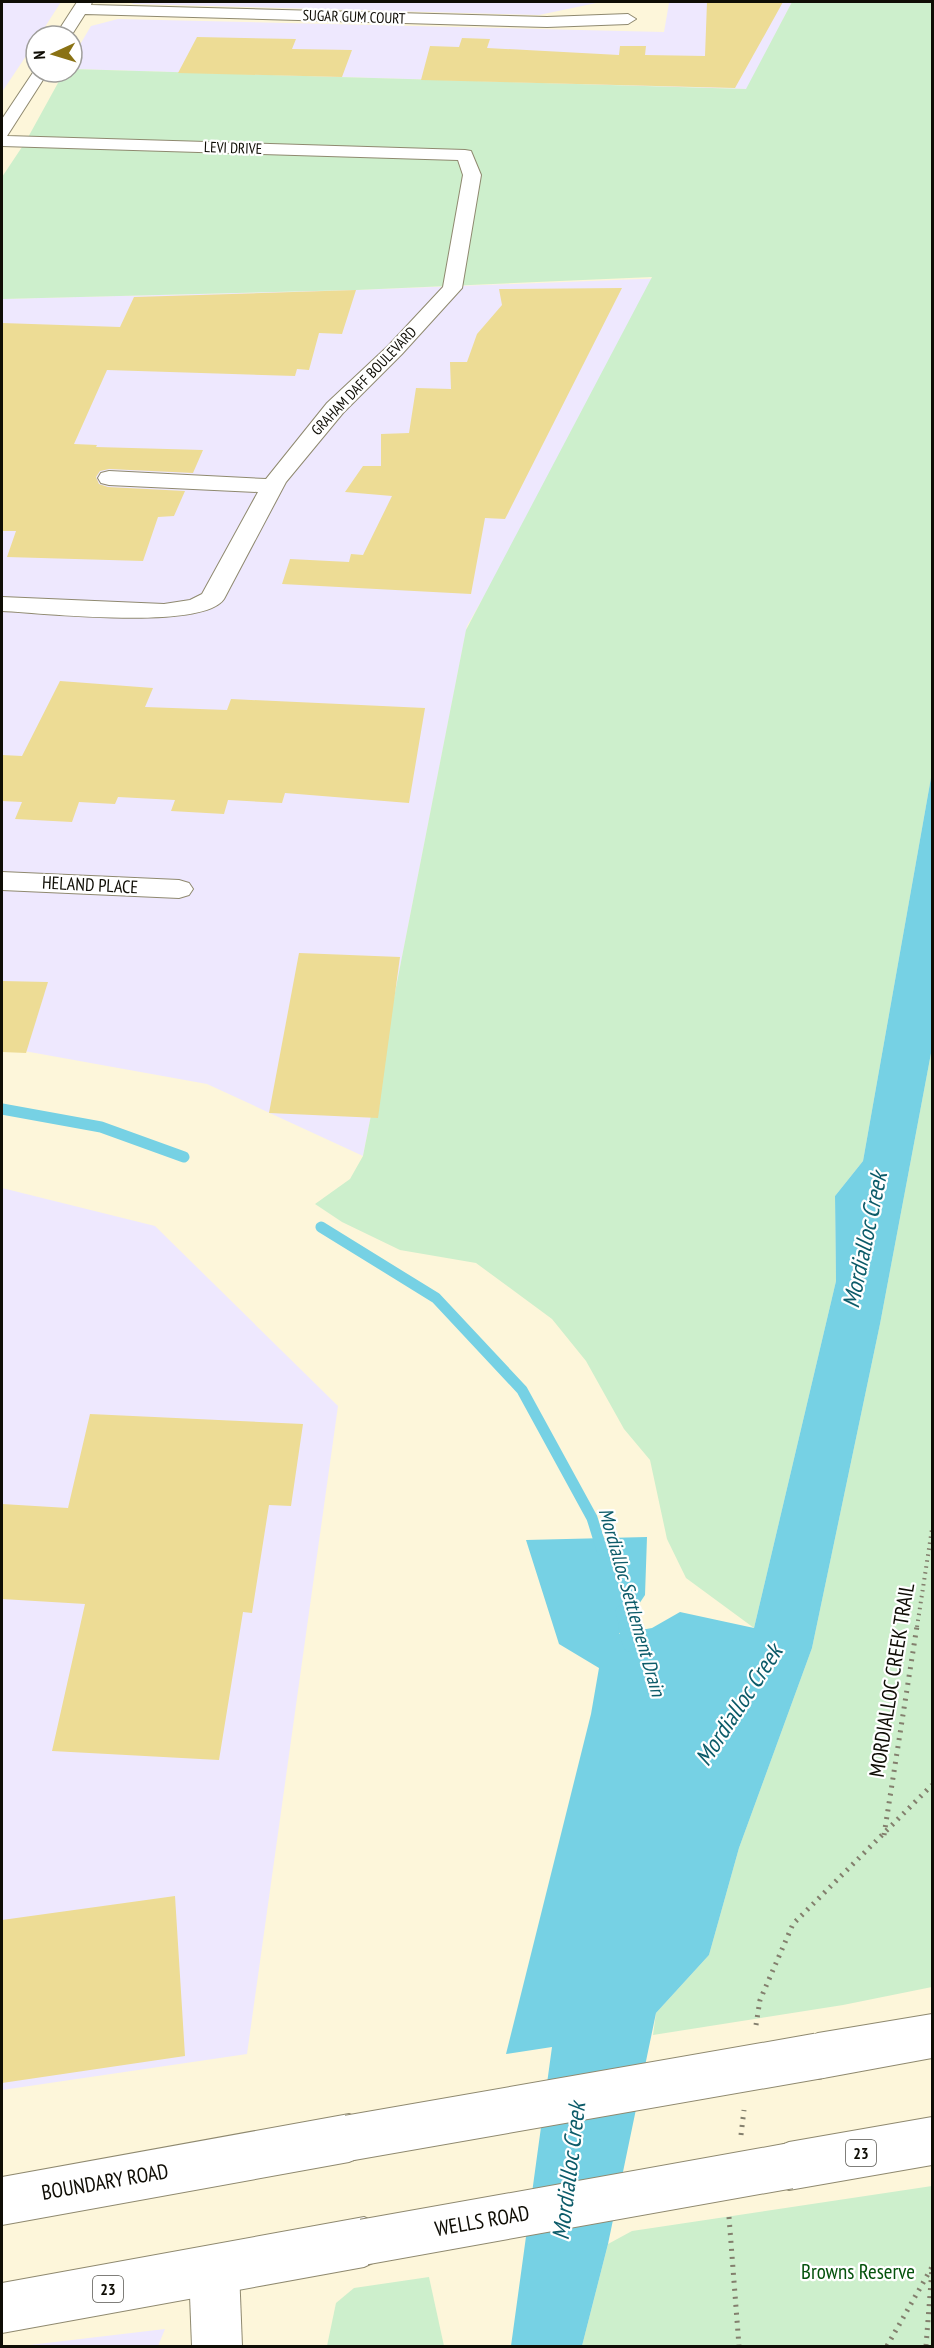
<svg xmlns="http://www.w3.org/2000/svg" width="934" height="2348" viewBox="0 0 934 2348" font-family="'PT Sans Narrow',sans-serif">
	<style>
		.industrial { fill: #eee8fe }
		.green { fill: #cdefcc }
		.water { fill: #76d1e4 }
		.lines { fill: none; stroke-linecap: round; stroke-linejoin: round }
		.stream-far1 { stroke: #76d1e4; stroke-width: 11 }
		.stream { stroke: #76d1e4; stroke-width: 14 }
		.building { fill: #eddc95 }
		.minor-casing { stroke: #8f896f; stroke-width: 2 }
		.major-casing { stroke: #8f896f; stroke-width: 2 }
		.path-far1 { stroke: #837f6d; stroke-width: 4; stroke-dasharray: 1.5 4.5; stroke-linecap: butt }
		.path { stroke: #837f6d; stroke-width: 5; stroke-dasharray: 2 6; stroke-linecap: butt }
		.minor { fill: #fff; fill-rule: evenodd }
		.major { fill: #fff; fill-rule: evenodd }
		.major-bridge-casing { stroke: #8f896f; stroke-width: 47; stroke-linecap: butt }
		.major-bridge { stroke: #fff; stroke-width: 45 }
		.labels { text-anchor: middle; stroke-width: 4.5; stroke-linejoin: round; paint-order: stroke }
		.far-street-label { font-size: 15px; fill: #0f0d05; stroke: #fff }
		.shield { fill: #fff; stroke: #575650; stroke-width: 1.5 }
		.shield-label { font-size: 16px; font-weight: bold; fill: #0f0d05 }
		.street-label { font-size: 18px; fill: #0f0d05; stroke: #fff }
		.water-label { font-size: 20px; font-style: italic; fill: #0c5b69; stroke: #fff }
		.near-street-label { font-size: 21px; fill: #0f0d05; stroke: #fff }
		.near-park-label { font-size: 21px; fill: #05520d; stroke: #fff }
		.near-water-label { font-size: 24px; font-style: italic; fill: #0c5b69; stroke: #fff }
	</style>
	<rect width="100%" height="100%" fill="#fdf6da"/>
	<g class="industrial">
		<path d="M2 2H61L39 36H36V41L2 92Z"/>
		<path d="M128 2H601L539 15 134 4Z"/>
		<path d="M611 2H792L747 89 72 69V58L91 26 118 19 664 32 669 3Z"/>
		<path d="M667 278 467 626 363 1156 207 1084 2 1047V299L356 290Z"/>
		<path d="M2 1188 155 1226 338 1406 247 2054 2 2090Z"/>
		<path d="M165 2329 158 2346H21Z"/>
	</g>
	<g class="green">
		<path d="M792 2H932V772L863 1161 835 1196 836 1281 754 1628 686 1578 667 1539 650 1460 624 1429 586 1361 552 1319 476 1263 400 1250 342 1222 315 1204 350 1179 363 1156 466 630 652 277 356 290 2 299V177L26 141 64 72H72V69L746 89Z"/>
		<path d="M932 1048V1987L843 2005 653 2035 656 2013 709 1955 739 1848 812 1648 880 1324Z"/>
		<path d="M932 2186V2346H582L608 2244 632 2231Z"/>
		<path d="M429 2277 444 2346H327L336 2303 354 2288Z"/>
	</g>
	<path class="water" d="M932 772V1048L880 1324 812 1648 739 1848 709 1955 656 2013 608 2244 582 2346H511L552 2047 506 2054 591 1714 599 1668 559 1644 526 1540 647 1537 645 1595 619 1634 652 1628 680 1612 754 1628 836 1281 835 1196 863 1161Z"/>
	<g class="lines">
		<g class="stream-far1">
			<path d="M2 1109 101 1127 184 1157"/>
			<path d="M321 1227 436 1298 522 1390 592 1518 602 1550"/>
			<path d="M621 1611 625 1627"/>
		</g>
		<path class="stream" d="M625 1626 630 1645"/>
	</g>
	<g class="building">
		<path d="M707 2H783L735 88 421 80 430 46 459 47 462 38 490 39 487 48 619 55 620 46H646L645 55 705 56Z"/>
		<path d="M197 37 296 39 292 49 352 50 342 77 178 73Z"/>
		<path d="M622 288 505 519 485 518 471 594 282 584 290 559 349 562 351 554 363 555 392 496 345 492 363 466H381V434L409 433 416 388 451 389 450 362H467L477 334 502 305 499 289Z"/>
		<path d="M356 290 342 334 319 333 309 370 297 369 295 376 107 370 74 444 97 445 96 447 203 450 193 473 109 469 100 471 96 477 99 484 108 487 185 491 174 516 158 517 143 561 7 557 16 531H2V323L120 327 134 297Z"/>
		<path d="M60 681 153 688 145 707 227 710 231 699 425 708 409 803 285 793 282 803 228 800 224 814 171 811 175 800 118 797 115 804 79 802 72 822 15 819 22 802 2 801V755L22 756Z"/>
		<path d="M299 953 400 957 378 1118 269 1113Z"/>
		<path d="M2 981 48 982 26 1053 2 1052Z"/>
		<path d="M90 1414 303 1424 291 1506 269 1505 252 1613 243 1612 219 1760 52 1751 85 1604 2 1599V1504L68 1508Z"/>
		<path d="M175 1896 185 2056 2 2083V1920Z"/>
	</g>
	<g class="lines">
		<g class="minor-casing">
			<g id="minor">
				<path d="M77 2H92L91 5 547 17 628 14 636 19 628 24 547 27 85 14 71 36H55Z"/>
				<path d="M36 68V72H48L7 136 465 150 471 151 481 175 462 288 402 354 343 413 286 482 224 599C202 631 43 613 2 611V597L164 604 190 600 202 594 258 492 109 485 101 483 98 478 101 473 109 471 266 479 327 403 388 346 443 287 463 175 458 160 2 146V119Z"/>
				<path d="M2 872 179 880 189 883 193 889 189 895 179 898 2 890Z"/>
				<path d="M214 2245 232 2252 239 2270 242 2346H192L189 2270 196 2252Z"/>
			</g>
		</g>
		<g class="major-casing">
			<g id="major">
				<path d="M932 2014V2058L818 2079 802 2072 795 2056 802 2040 818 2033Z"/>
				<path d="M349 2114 366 2121 373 2138 366 2155 349 2162 2 2225V2177Z"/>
				<path d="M932 2117V2165L789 2190 772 2183 765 2166 772 2149 789 2142Z"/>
				<path d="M364 2217 381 2225 389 2242 381 2259 364 2267 2 2333V2283Z"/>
			</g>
		</g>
		<path class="path-far1" d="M917 1627 932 1529"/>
		<g class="path">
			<path d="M884 1835 917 1626"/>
			<path d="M756 2025 760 2000 793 1924 932 1785"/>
			<path d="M741 2135 744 2110"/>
			<path d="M729 2217 739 2346"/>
			<path d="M887 2346 932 2267"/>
			<path d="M926 2346 932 2269"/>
		</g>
		<use href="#minor" class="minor"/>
		<use href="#major" class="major"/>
		<g class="major-bridge-casing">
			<g id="major-bridge">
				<path d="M349 2138 818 2056"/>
				<path d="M364 2242 789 2166"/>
			</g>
		</g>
		<use href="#major-bridge" class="major-bridge"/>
	</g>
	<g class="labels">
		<g class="far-street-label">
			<text transform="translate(354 17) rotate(2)" y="5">SUGAR GUM COURT</text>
			<text transform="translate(233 148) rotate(2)" y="5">LEVI DRIVE</text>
			<text transform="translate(364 381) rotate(-46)" y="5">GRAHAM DAFF BOULEVARD</text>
		</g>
		<g class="shield">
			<rect x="846" y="2140" width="30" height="26" rx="4.5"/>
			<rect x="93" y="2276" width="30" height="26" rx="4.5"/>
		</g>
		<g class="shield-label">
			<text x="861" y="2159">23</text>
			<text x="108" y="2295">23</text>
		</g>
		<g class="street-label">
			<text transform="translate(90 885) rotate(3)" y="6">HELAND PLACE</text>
		</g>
		<g class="water-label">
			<text transform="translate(632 1602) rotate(74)" y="7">Mordialloc Settlement Drain</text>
		</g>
		<g class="near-street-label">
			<text transform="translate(892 1680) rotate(-81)" y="7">MORDIALLOC CREEK TRAIL</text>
			<text transform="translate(105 2182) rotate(-10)" y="7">BOUNDARY ROAD</text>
			<text transform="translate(482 2221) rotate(-10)" y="7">WELLS ROAD</text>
		</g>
		<g class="near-park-label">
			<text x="858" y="2279">Browns Reserve</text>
		</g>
		<g class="near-water-label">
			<text transform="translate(865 1240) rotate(-78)" y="8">Mordialloc Creek</text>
			<text transform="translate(739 1705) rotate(-57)" y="8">Mordialloc Creek</text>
			<text transform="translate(569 2171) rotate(-83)" y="8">Mordialloc Creek</text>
		</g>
	</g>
	<rect width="934" height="2348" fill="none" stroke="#0f0d05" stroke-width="6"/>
	<g transform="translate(54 54) rotate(266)"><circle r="28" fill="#ffffff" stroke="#9f9e9b" stroke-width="1.5"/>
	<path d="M0-4.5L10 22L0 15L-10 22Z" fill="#8a7214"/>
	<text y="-9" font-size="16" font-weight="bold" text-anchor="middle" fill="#0f0d05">N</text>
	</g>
</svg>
